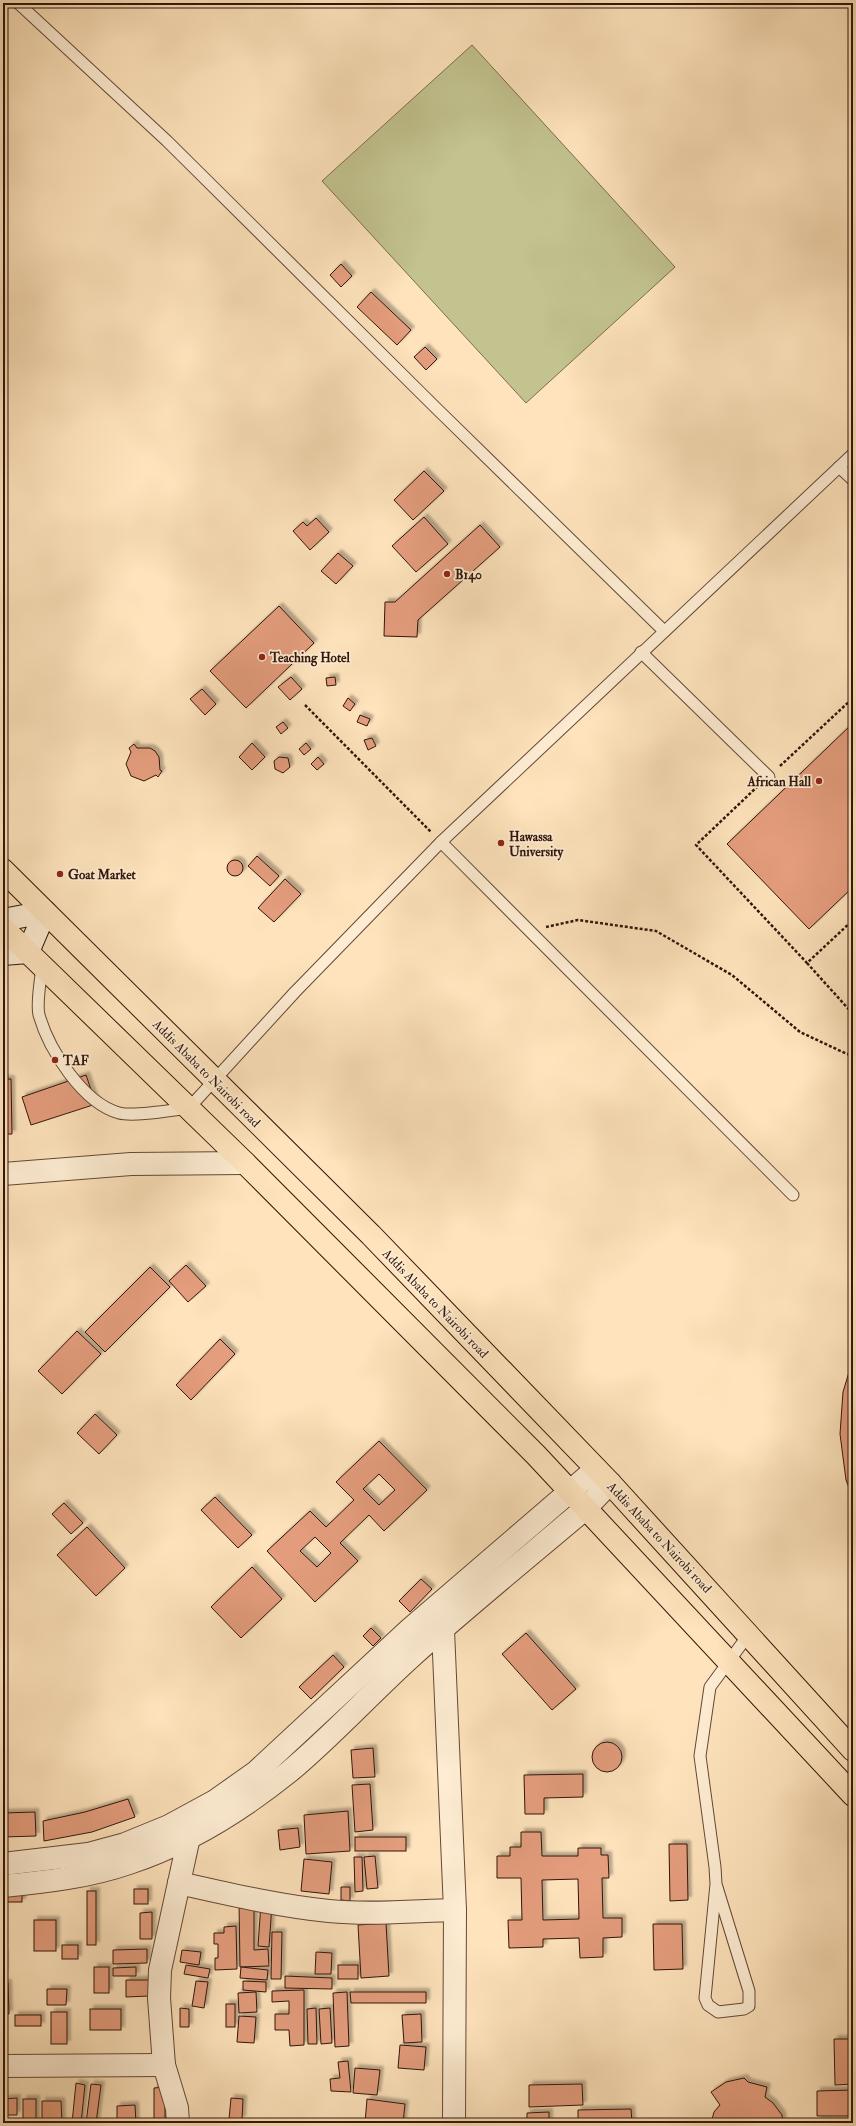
<svg xmlns="http://www.w3.org/2000/svg" width="856" height="2126" viewBox="0 0 856 2126" font-family="'IM FELL Double Pica',serif">
	<style>
		.green { fill: #c2c38f; stroke: #7a6c4c }
		.building { fill: #e49d7d; stroke: #311409; fill-rule: evenodd; filter: url(#shadow) }
		.lines { fill: none; stroke-linecap: round; stroke-linejoin: round }
		.service-casing { stroke: #644836; stroke-width: 13 }
		.minor-casing { stroke: #644836; stroke-width: 24 }
		.tertiary-casing { stroke: #644836; stroke-width: 24 }
		.secondary-casing { stroke: #311409; stroke-width: 24 }
		.trunk-casing { stroke: #311409; stroke-width: 24 }
		.path { stroke: #311409; stroke-width: 2.5; stroke-dasharray: 3 2; stroke-linecap: butt }
		.service { stroke: #feedd3; stroke-width: 11 }
		.minor { stroke: #feedd3; stroke-width: 22 }
		.tertiary { stroke: #feedd3; stroke-width: 22 }
		.secondary { stroke: #feedd3; stroke-width: 22 }
		.trunk { stroke: #fee3bc; stroke-width: 22 }
		.poi-dot { fill: #8f2418; stroke: #feedd3; stroke-width: 1.5 }
		.labels { text-anchor: middle; stroke-width: 3.5; stroke-linejoin: round; paint-order: stroke }
		.poi-label { font-size: 13px; font-weight: bold; fill: #311409; stroke: #feedd3; text-anchor: start }
		.street-label { font-size: 13px; fill: #311409; stroke: #feedd3 }
	</style>
	<defs>
		<filter id="shadow"><feDropShadow dx="3.5" dy="-3.5" stdDeviation="1" flood-color="#0004"/></filter>
	</defs>
	<rect width="100%" height="100%" fill="#fee3bc"/>
	<filter id="stains"><feTurbulence type="fractalNoise" baseFrequency=".005" numOctaves="4"/><feColorMatrix values="0 0 0 0 .2 0 0 0 0 .09 0 0 0 0 .02 0 0 0 .5 -.17"/></filter>
	<radialGradient id="worn" r=".72"><stop offset=".6" stop-color="#630" stop-opacity="0"/><stop offset="1" stop-color="#630" stop-opacity=".3"/></radialGradient>
	<path class="green" d="M472 45 675 267 526 403 322 181Z"/>
	<g class="building">
		<path d="M341 264 352 276 341 287 330 275Z"/>
		<path d="M371 292 411 330 397 345 357 307Z"/>
		<path d="M425 347 437 359 426 370 414 357Z"/>
		<path d="M424 471 444 491 413 520 394 500Z"/>
		<path d="M424 517 448 544 416 572 392 546Z"/>
		<path d="M316 518 329 532 310 550 293 531 303 522 307 526Z"/>
		<path d="M480 525 500 547 418 620 417 637 384 636 385 602H395Z"/>
		<path d="M338 553 353 566 336 584 321 571Z"/>
		<path d="M279 606 314 643 246 708 210 671Z"/>
		<path d="M291 677 302 689 290 700 278 687Z"/>
		<path d="M335 677 336 685 327 686 326 678Z"/>
		<path d="M202 689 216 704 205 715 190 699Z"/>
		<path d="M348 698 355 704 350 711 343 706Z"/>
		<path d="M360 715 370 719 367 726 357 722Z"/>
		<path d="M283 722 288 728 281 734 276 727Z"/>
		<path d="M853 723V887L809 929 727 844Z"/>
		<path d="M372 738 376 746 368 750 364 740Z"/>
		<path d="M252 743 265 757 252 770 239 757Z"/>
		<path d="M306 743 311 749 304 755 299 749Z"/>
		<path d="M134 744 137 748H150L155 751 159 757 160 770 162 771 158 777 156 775 144 781 131 776 126 764 131 752 129 748Z"/>
		<path d="M279 757 288 758 290 767 283 773 275 769 274 761Z"/>
		<path d="M318 757 324 764 317 770 311 764Z"/>
		<path d="M257 856 279 876 270 886 248 866Z"/>
		<circle cx="235" cy="868" r="8"/>
		<path d="M285 879 301 894 274 922 258 908Z"/>
		<path d="M86 1075 96 1104 31 1125 22 1097Z"/>
		<path d="M3 1079H11L12 1134H3Z"/>
		<path d="M186 1265 206 1286 188 1302 169 1281Z"/>
		<path d="M150 1267 170 1287 105 1352 85 1332Z"/>
		<path d="M77 1331 101 1354 62 1394 38 1371Z"/>
		<path d="M220 1339 235 1354 191 1400 176 1385Z"/>
		<path d="M853 1359V1498L846 1480 840 1434 843 1392Z"/>
		<path d="M95 1414 117 1435 99 1454 77 1433Z"/>
		<path d="M379 1441 427 1490 384 1531 369 1515 340 1543 358 1561 315 1602 267 1551 310 1511 326 1527 354 1500 336 1482ZM379 1474 395 1490 379 1505 363 1489ZM315 1537 331 1553 317 1567 300 1551Z"/>
		<path d="M215 1497 252 1535 238 1548 201 1510Z"/>
		<path d="M64 1503 83 1523 71 1534 52 1514Z"/>
		<path d="M87 1527 125 1568 96 1596 57 1555Z"/>
		<path d="M252 1567 282 1599 241 1638 211 1607Z"/>
		<path d="M421 1579 432 1589 410 1612 399 1601Z"/>
		<path d="M371 1628 381 1638 373 1646 363 1636Z"/>
		<path d="M526 1633 576 1689 552 1710 502 1654Z"/>
		<path d="M333 1655 344 1667 311 1699 299 1687Z"/>
		<circle cx="607" cy="1757" r="15"/>
		<path d="M373 1748 375 1777 353 1778 351 1750Z"/>
		<path d="M583 1774V1797L544 1798V1814H525L524 1775Z"/>
		<path d="M370 1784 373 1830 355 1832 352 1785Z"/>
		<path d="M128 1799 135 1817 92 1832 44 1841 43 1821 85 1812Z"/>
		<path d="M348 1811 350 1851 306 1854 304 1815Z"/>
		<path d="M35 1812 36 1836 3 1837V1813Z"/>
		<path d="M298 1828 300 1847 280 1850 278 1830Z"/>
		<path d="M521 1832H541L542 1856H578V1848H601V1855H608L609 1878H602L603 1918H622V1937L603 1938V1957L580 1958 579 1938 543 1939V1947L509 1948 508 1920H522L521 1878H497V1856H510V1847H521ZM578 1879 579 1919 543 1920 542 1880Z"/>
		<rect x="355" y="1837" width="51" height="14"/>
		<path d="M669 1844H687L688 1900 670 1901Z"/>
		<path d="M375 1856 378 1888 367 1889 364 1857Z"/>
		<path d="M354 1857H362L363 1891 355 1892Z"/>
		<path d="M304 1859 332 1862 329 1894 301 1891Z"/>
		<rect x="6" y="1887" width="16" height="15"/>
		<path d="M341 1887H350V1901L341 1900Z"/>
		<rect x="134" y="1889" width="14" height="15"/>
		<rect x="87" y="1891" width="9" height="54"/>
		<path d="M239 1903H254V1950L268 1949 269 1966 240 1967Z"/>
		<path d="M261 1903 272 1904 269 1947 258 1946Z"/>
		<path d="M152 1912V1939H140V1913Z"/>
		<rect x="34" y="1920" width="22" height="31"/>
		<path d="M386 1923 389 1976 361 1978 358 1925Z"/>
		<path d="M653 1924H682L683 1969 654 1970Z"/>
		<path d="M236 1926 237 1969 215 1970V1958H218V1944H214V1933H224V1927Z"/>
		<path d="M272 1932H282L281 1979H271Z"/>
		<rect x="62" y="1945" width="16" height="14"/>
		<path d="M147 1949V1963L113 1964V1950Z"/>
		<path d="M182 1950 201 1952 199 1965 180 1962Z"/>
		<path d="M316 1952 332 1953 331 1974H315Z"/>
		<rect x="3" y="1954" width="1" height="19"/>
		<path d="M186 1965 210 1969 208 1978 184 1974Z"/>
		<rect x="338" y="1965" width="20" height="14"/>
		<rect x="94" y="1967" width="15" height="26"/>
		<path d="M136 1967V1976H113V1968Z"/>
		<path d="M241 1967 268 1970 267 1980 240 1978Z"/>
		<path d="M285 1976 332 1978V1989L285 1988Z"/>
		<path d="M126 1980H150L149 1996 126 1997Z"/>
		<path d="M196 1981 208 1982 204 2008 192 2006Z"/>
		<path d="M243 1981 266 1982V1992L243 1990Z"/>
		<path d="M3 1983H8L9 2014H3Z"/>
		<path d="M47 1989H67L66 2005H47Z"/>
		<path d="M304 1990V2045L290 2046 289 2030H275V2014H289V2001L272 2002V1991Z"/>
		<path d="M256 1992 257 2012 239 2013 238 1993Z"/>
		<path d="M347 1992 349 2046 335 2047 333 1993Z"/>
		<path d="M350 1992H426V2003H351Z"/>
		<rect x="226" y="2004" width="9" height="23"/>
		<path d="M180 2008 189 2009V2027H180Z"/>
		<path d="M316 2008 317 2044H308L307 2009Z"/>
		<path d="M330 2008 332 2043 321 2044 319 2009Z"/>
		<rect x="90" y="2009" width="31" height="21"/>
		<rect x="51" y="2012" width="16" height="32"/>
		<path d="M421 2014 422 2042 404 2043 402 2015Z"/>
		<rect x="15" y="2015" width="26" height="11"/>
		<path d="M239 2016 256 2017 254 2043 237 2042Z"/>
		<path d="M834 2039H853V2084L835 2085Z"/>
		<path d="M400 2045 426 2047 424 2070 398 2068Z"/>
		<path d="M348 2061 351 2092 331 2091 330 2079 340 2078 338 2062Z"/>
		<path d="M355 2068 380 2070 377 2095 353 2093Z"/>
		<path d="M744 2078 748 2082 767 2087 765 2097 773 2103 782 2115 783 2123H711L714 2112 720 2105 711 2092 726 2082Z"/>
		<path d="M76 2083 85 2085 81 2123H72Z"/>
		<path d="M91 2084 101 2085 96 2123H86Z"/>
		<path d="M582 2084 583 2105 529 2107V2085Z"/>
		<path d="M165 2087V2123H154V2088Z"/>
		<path d="M853 2090V2116H817V2091Z"/>
		<path d="M17 2098V2115H3V2099Z"/>
		<path d="M231 2098 243 2099 242 2120 229 2119Z"/>
		<rect x="23" y="2099" width="13" height="24"/>
		<path d="M367 2099 405 2104 403 2123H365Z"/>
		<path d="M42 2101H61L62 2123H42Z"/>
		<path d="M135 2105 136 2123H117V2106Z"/>
		<path d="M631 2109 632 2123H578V2110Z"/>
		<path d="M549 2112V2123H527V2113Z"/>
		<rect x="818" y="2121" width="27" height="2"/>
	</g>
	<g class="lines">
		<g class="service-casing">
			<g id="service">
				<path d="M18 3 167 141 437 409 664 631"/>
				<path d="M839 467 853 480"/>
				<path d="M641 652 769 777"/>
				<path d="M441 842 793 1195"/>
				<path d="M42 966C41 979 36 1003 39 1015 49 1050 83 1103 119 1113 134 1117 172 1110 189 1108L295 992 441 842 853 454"/>
				<path d="M716 1884 749 1991V2006L744 2009 718 2012 708 2005 705 1998 716 1884 715 1867 700 1756 710 1687 749 1634"/>
			</g>
		</g>
		<g class="minor-casing">
			<g id="minor">
				<path d="M3 1174 131 1164 245 1163"/>
				<path d="M179 1883C228 1894 279 1906 329 1911 371 1915 413 1911 455 1910"/>
				<path d="M3 2066 164 2065"/>
				<path d="M178 2123 177 2108 164 2065 159 1998 160 1970 189 1837 184 1823"/>
			</g>
		</g>
		<g class="tertiary-casing">
			<g id="tertiary">
				<path d="M436 1623 443 1630 455 1910 454 2123"/>
				<path d="M3 1864 88 1854 125 1844 169 1826 215 1801 256 1772 410 1629 596 1469"/>
				<path d="M3 1886C45 1882 89 1877 129 1863 187 1844 243 1809 290 1771 333 1735 371 1693 412 1656 469 1605 528 1557 586 1508L610 1483"/>
			</g>
		</g>
		<g class="secondary-casing">
			<g id="secondary">
				<path d="M3 920 45 912"/>
				<path d="M3 954 28 952 45 912"/>
			</g>
		</g>
		<g class="trunk-casing">
			<g id="trunk">
				<path d="M3 870 371 1235 610 1483 853 1750"/>
				<path d="M3 928 245 1163 536 1455 853 1795"/>
			</g>
		</g>
		<g class="path">
			<path d="M305 705 431 832"/>
			<path d="M780 766 853 698"/>
			<path d="M758 786 696 845 807 963 853 920"/>
			<path d="M546 927 578 920 656 931 732 975 800 1032 847 1054 853 1055"/>
			<path d="M807 963 853 1014"/>
		</g>
		<use href="#service" class="service"/>
		<use href="#minor" class="minor"/>
		<use href="#tertiary" class="tertiary"/>
		<use href="#secondary" class="secondary"/>
		<use href="#trunk" class="trunk"/>
	</g>
	<g class="poi-dot">
		<circle cx="447" cy="574" r="4"/>
		<circle cx="262" cy="657" r="4"/>
		<circle cx="819" cy="781" r="4"/>
		<circle cx="501" cy="843" r="4"/>
		<circle cx="60" cy="874" r="4"/>
		<circle cx="55" cy="1060" r="4"/>
	</g>
	<g class="labels">
		<g class="poi-label">
			<text x="455" y="579">B140</text>
			<text x="270" y="662">Teaching Hotel</text>
			<text x="811" y="786" text-anchor="end">African Hall</text>
			<text x="509" y="841">Hawassa<tspan x="509" dy="15">University</tspan></text>
			<text x="68" y="879">Goat Market</text>
			<text x="63" y="1065">TAF</text>
		</g>
		<g class="street-label">
			<text transform="translate(207 1073) rotate(45)" y="5">Addis Ababa to Nairobi road</text>
			<text transform="translate(436 1303) rotate(46)" y="5">Addis Ababa to Nairobi road</text>
			<text transform="translate(660 1537) rotate(47)" y="5">Addis Ababa to Nairobi road</text>
		</g>
	</g>
	<rect width="856" height="2126" fill="none" stroke="#fee3bc" stroke-width="16"/>
	<rect x="4" y="4" width="848" height="2118" fill="none" stroke="#311409" stroke-width="2"/>
	<rect x="8" y="8" width="840" height="2110" fill="none" stroke="#311409"/>
	<rect width="100%" height="100%" filter="url(#stains)"/>
	<rect width="100%" height="100%" fill="url(#worn)"/>
</svg>
